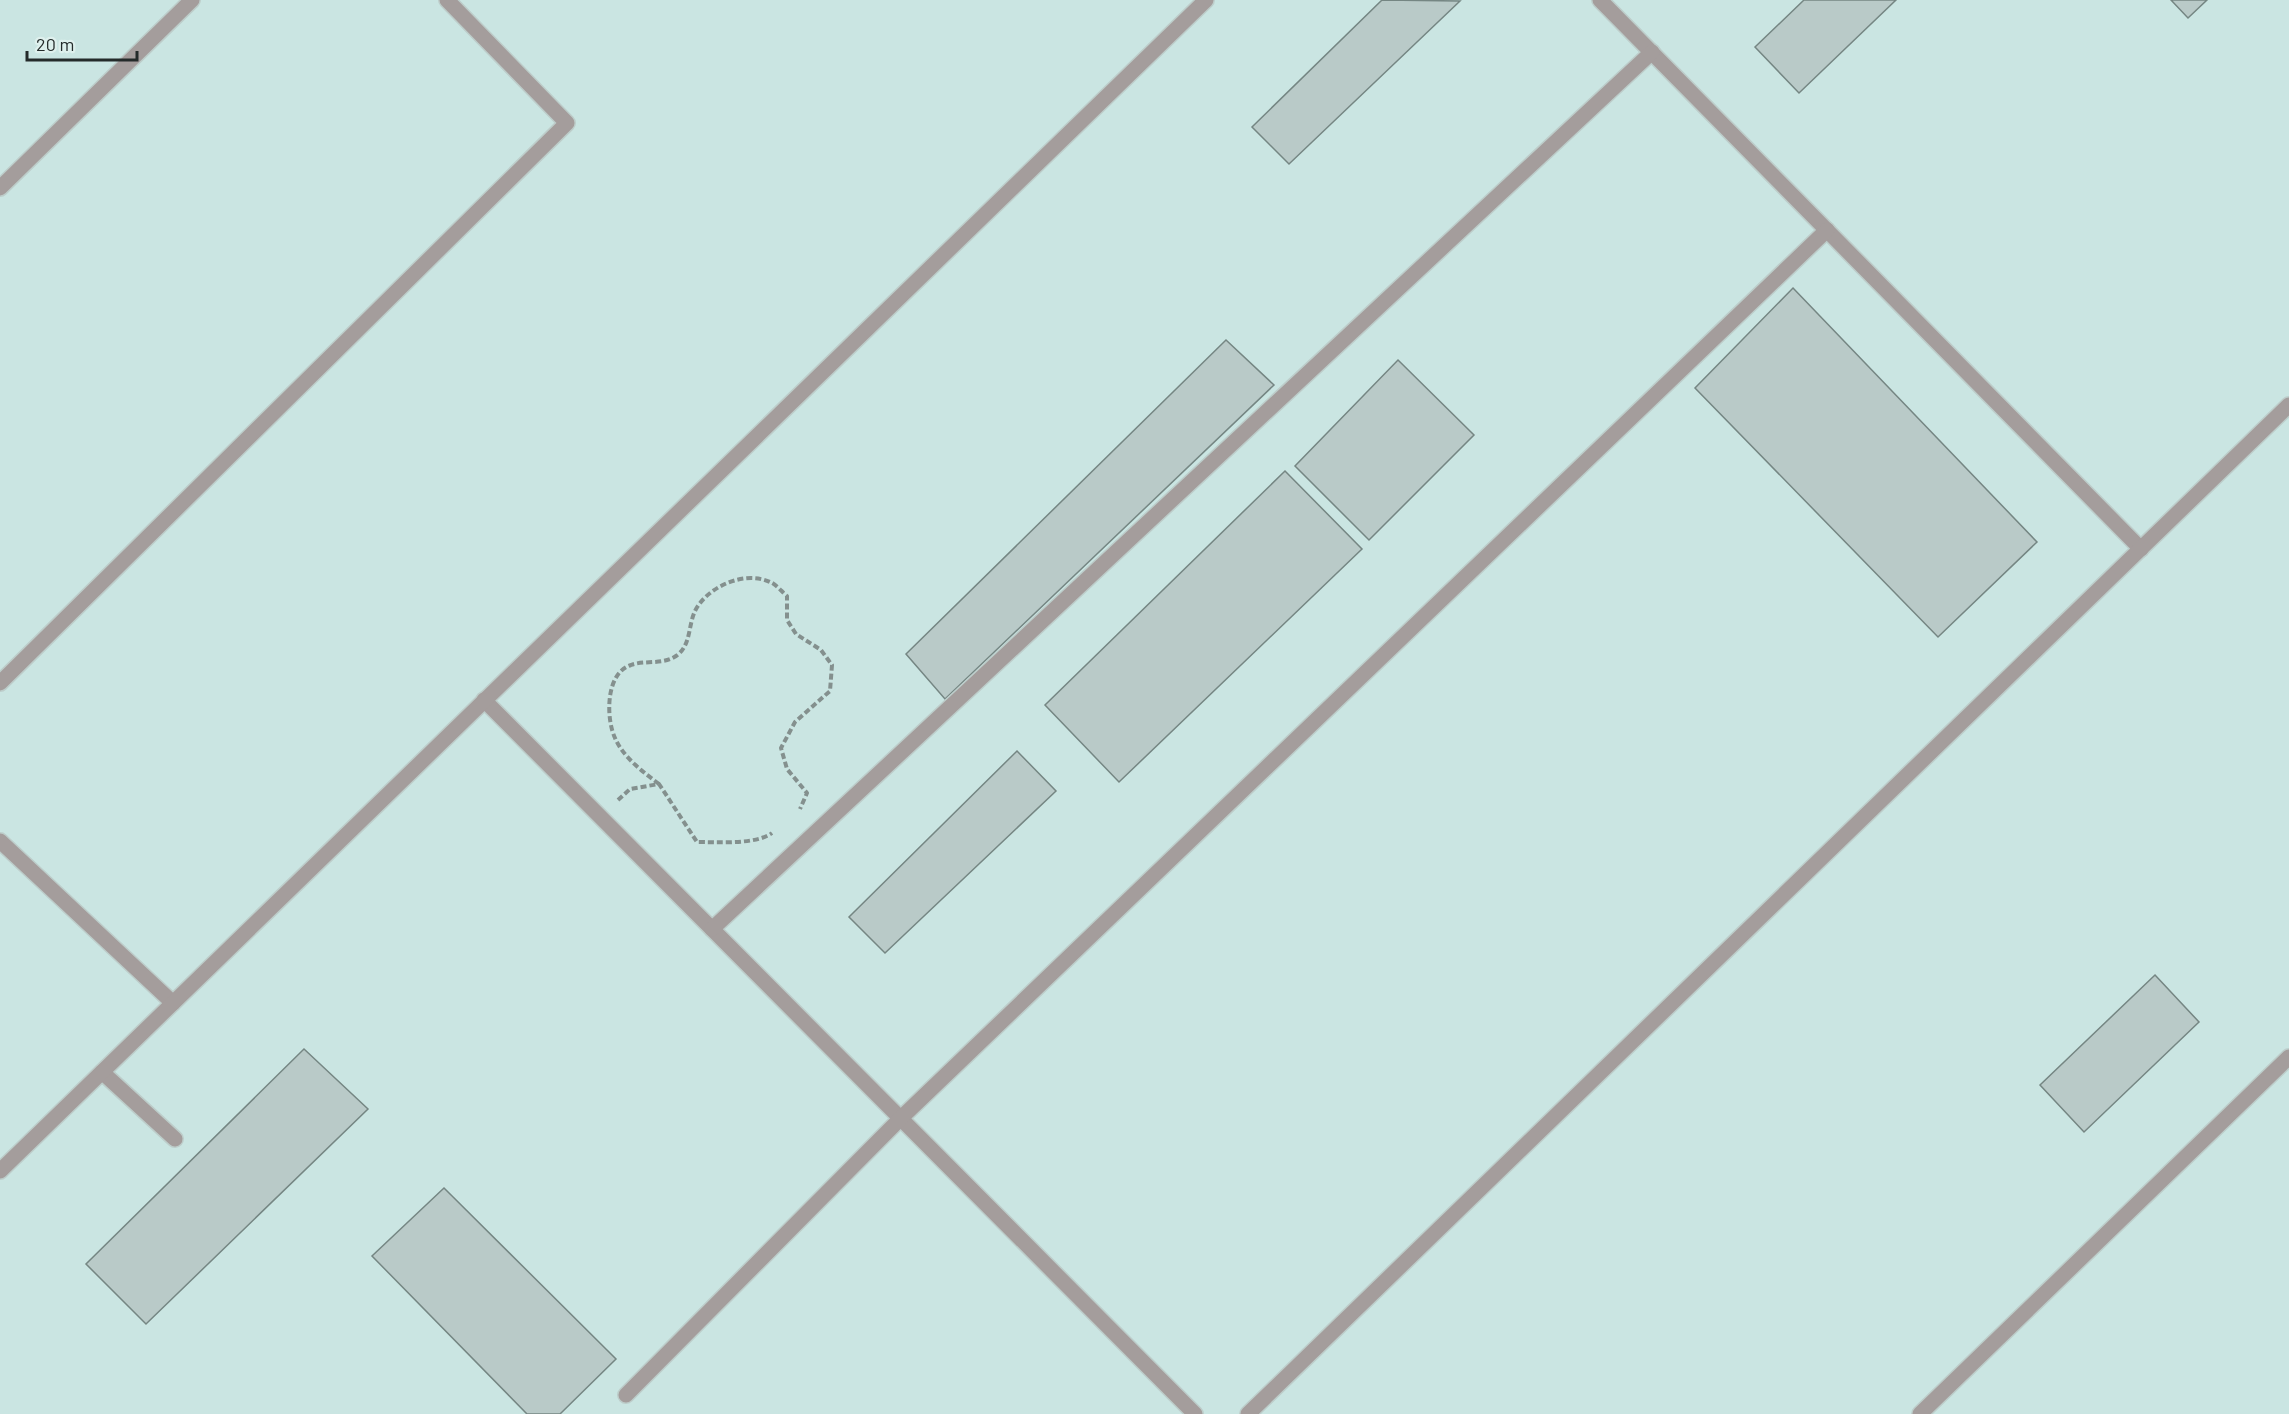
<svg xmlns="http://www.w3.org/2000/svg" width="2289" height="1414" viewBox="0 0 2289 1414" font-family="Barlow,sans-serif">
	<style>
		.built { fill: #cae5e2 }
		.building { fill: #b9cac8; stroke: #758683; stroke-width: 1.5 }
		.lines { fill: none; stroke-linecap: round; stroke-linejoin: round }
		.minor-casing { stroke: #bdcdca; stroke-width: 18 }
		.path { stroke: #84908e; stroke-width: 4; stroke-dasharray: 6 3; stroke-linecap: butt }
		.minor { stroke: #a49d9c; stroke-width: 15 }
	</style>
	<rect width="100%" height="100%" fill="#def0ed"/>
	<rect class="built" x="0" y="0" width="2289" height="1414"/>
	<g class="building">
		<path d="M1382 0 1460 1 1289 164 1252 127Z"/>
		<path d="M1804 0H1896L1799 93 1755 47Z"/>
		<path d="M2171 0H2207L2188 18Z"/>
		<path d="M1793 288 2037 542 1938 637 1695 388Z"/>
		<path d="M1226 340 1274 385 945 699 906 654Z"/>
		<path d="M1398 360 1474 435 1369 540 1295 466Z"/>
		<path d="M1285 471 1362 549 1119 782 1045 705Z"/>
		<path d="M1017 751 1056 791 885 953 849 917Z"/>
		<path d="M2155 975 2199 1022 2084 1132 2040 1085Z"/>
		<path d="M304 1049 368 1109 146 1324 86 1264Z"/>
		<path d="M444 1188 616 1359 560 1414H527L372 1256Z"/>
	</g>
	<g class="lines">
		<g class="minor-casing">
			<g id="minor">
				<path d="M1600 0 2141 549"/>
				<path d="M0 188 192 0"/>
				<path d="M0 683 567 123 447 0"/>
				<path d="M484 700 1195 1414"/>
				<path d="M0 841 173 1003"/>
				<path d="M712 929 1652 52"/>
				<path d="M102 1072 175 1139"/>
				<path d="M0 1171 1206 0"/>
				<path d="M626 1395 901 1118 1827 230"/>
				<path d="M1248 1414 2289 405"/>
				<path d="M1920 1414 2289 1057"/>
			</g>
		</g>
		<g class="path">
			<path d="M659 784C643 772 623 757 615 738 606 719 605 673 631 665 644 660 663 665 676 656 691 646 688 626 695 611 707 587 744 570 770 582 776 584 782 592 787 596V620L796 634 821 650 832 665 830 691 795 722 781 748 787 769 807 793 800 809"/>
			<path d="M618 800 630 789 659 784 697 842C716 842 756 845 772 833"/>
		</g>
		<use href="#minor" class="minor"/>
	</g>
	<path d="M27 51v9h110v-9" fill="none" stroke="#242b2a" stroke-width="3"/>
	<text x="36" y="51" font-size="18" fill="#242b2a" stroke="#def0ed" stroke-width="4.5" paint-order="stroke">20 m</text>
</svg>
